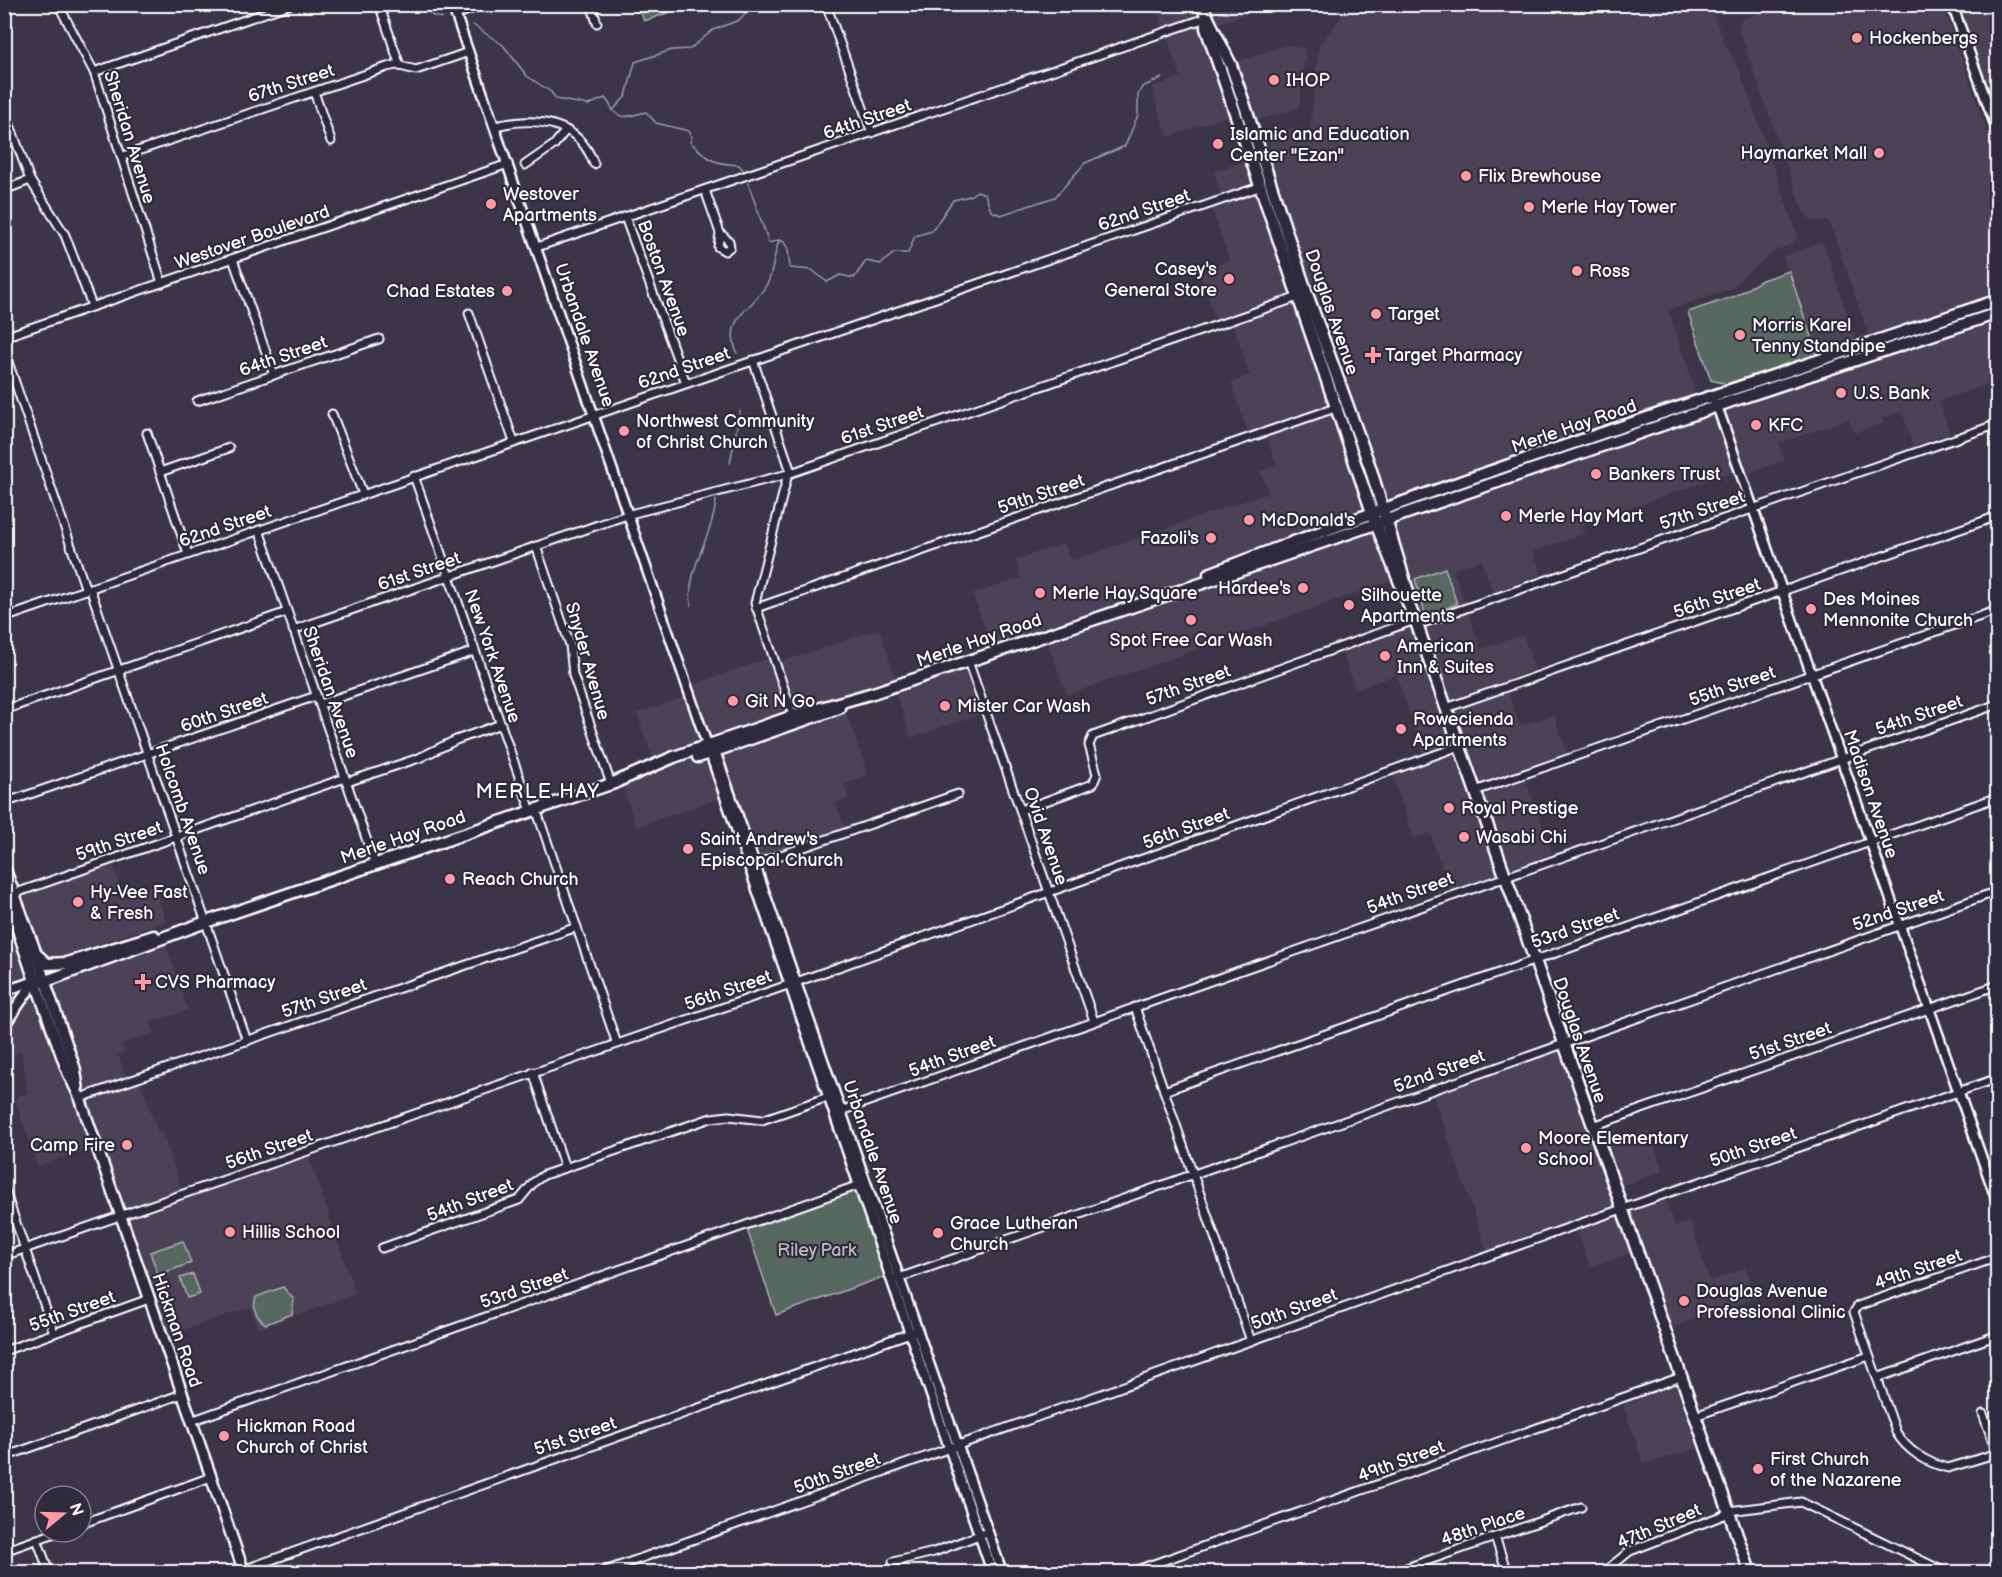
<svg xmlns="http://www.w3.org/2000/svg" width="2002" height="1577" viewBox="0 0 2002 1577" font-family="'Balsamiq Sans',sans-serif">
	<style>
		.built { fill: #4c4258 }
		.green { fill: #57675f; stroke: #abb3af; stroke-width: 1.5 }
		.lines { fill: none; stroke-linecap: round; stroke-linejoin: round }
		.stream { stroke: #95a0ae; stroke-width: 1.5 }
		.minor-casing { stroke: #fff; stroke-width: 11 }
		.tertiary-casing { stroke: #fff; stroke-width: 13 }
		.secondary-casing { stroke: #fff; stroke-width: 14 }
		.primary-casing { stroke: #fff; stroke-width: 15 }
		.minor { stroke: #2f2a3d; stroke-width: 7 }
		.tertiary { stroke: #2f2a3d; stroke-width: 8 }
		.secondary { stroke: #2f2a3d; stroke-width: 9 }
		.primary { stroke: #2f2a3d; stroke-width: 10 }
		.poi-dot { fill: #ff9aa2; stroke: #2f2a3d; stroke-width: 2 }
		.labels { text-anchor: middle; stroke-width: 4.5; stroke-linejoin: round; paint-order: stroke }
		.poi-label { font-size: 18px; fill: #fff; stroke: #2f2a3d; text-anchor: start }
		.street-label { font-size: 18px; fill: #fff; stroke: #2f2a3d }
		.park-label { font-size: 18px; fill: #b3bbb7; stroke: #2f2a3d }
		.neighbourhood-label { font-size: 20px; letter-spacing: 1.5px; fill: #fff; stroke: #2f2a3d }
	</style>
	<rect width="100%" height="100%" fill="#3c3549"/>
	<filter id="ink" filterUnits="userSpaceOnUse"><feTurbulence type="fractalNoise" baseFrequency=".0167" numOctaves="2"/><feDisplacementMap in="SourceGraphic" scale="12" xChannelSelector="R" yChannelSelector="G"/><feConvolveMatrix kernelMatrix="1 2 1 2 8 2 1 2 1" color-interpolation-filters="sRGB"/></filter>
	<g filter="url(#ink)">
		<g class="built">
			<path d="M1785 4 1943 5 1997 160V294L1876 335 1868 333 1829 221H1812L1803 211 1738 27 1741 20Z"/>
			<path d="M1155 5H1194L1197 14 1194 19 1164 29Z"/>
			<path d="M1208 5H1245L1248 13 1216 24Z"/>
			<path d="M1351 5H1710L1724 42 1740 71 1798 237 1795 242 1770 254 1729 289 1668 310 1695 389 1690 397 1392 499 1384 497 1345 391 1289 224 1268 148 1272 137 1281 130 1290 128 1310 129 1319 45Z"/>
			<path d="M1952 5H1997V133Z"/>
			<path d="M1199 25 1202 26 1232 114 1168 137 1151 88 1181 77 1166 35Z"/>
			<path d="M1286 45 1306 49 1300 103 1296 109 1257 120 1253 118 1234 63Z"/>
			<path d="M1249 160 1372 513 1237 563 1169 591 1376 524 1396 579 1067 695 1045 635 993 652 973 594 1021 578 1016 560 1064 543 1071 561 1268 493 1260 471 1276 465 1267 438 1265 433 1250 438 1231 383 1250 375 1231 319 1217 324 1199 271 1229 260 1210 203 1222 199 1214 172Z"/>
			<path d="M1820 242 1824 244 1855 338 1851 344 1817 355 1783 256Z"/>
			<path d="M1997 312V381L1939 401 1950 433 1913 446 1902 411 1882 418 1884 423 1854 433 1849 419 1779 443 1784 460 1749 473 1746 467 1582 525 1584 534 1533 551 1541 574 1493 592 1481 560 1453 569 1481 649 1523 635 1535 669 1504 681 1520 726 1554 715 1567 753 1555 764 1524 775 1552 853 1505 875 1451 895 1430 833 1414 838 1391 771 1425 758 1396 675 1355 689 1340 647 1415 620 1387 520Z"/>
			<path d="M879 629 898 685 968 661 986 712 911 738 894 687 655 765 637 713 691 695 688 686 772 657 775 664Z"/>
			<path d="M844 706 868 775 844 784 849 799 836 803 846 833 755 865 715 751Z"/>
			<path d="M708 753 723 797 636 827 621 781Z"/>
			<path d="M113 865 124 897 154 886 166 921 57 958 47 956 42 950 24 896Z"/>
			<path d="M164 939 188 1010 150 1023 154 1033 122 1044 124 1052 118 1054 128 1082 139 1078 158 1133 162 1132 183 1194 307 1152 356 1294 258 1329 250 1307 162 1337 96 1146 37 1166 15 1098 28 1093 21 1052 5 1058V991L10 989 5 972 4 952 23 945 67 1071 46 981Z"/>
			<path d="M1564 1042 1601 1146 1649 1130 1663 1171 1615 1188 1622 1208 1663 1194 1675 1227 1690 1222 1710 1281 1746 1268 1756 1298 1664 1330 1637 1251 1590 1267 1575 1225 1489 1256 1431 1089Z"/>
			<path d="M1675 1386 1698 1448 1644 1464 1623 1405Z"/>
		</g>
		<g class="green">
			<path d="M638 4H691V5L644 21Z"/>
			<path d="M1789 271 1817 355 1727 384 1711 380 1688 312 1735 296 1762 280Z"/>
			<path d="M1445 568 1457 604 1428 615 1425 613 1415 579Z"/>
			<path d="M858 1186 889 1275 776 1315 746 1226Z"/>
			<path d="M183 1241 191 1263 158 1275 150 1252Z"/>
			<path d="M193 1274 200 1294 187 1298 180 1278Z"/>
			<path d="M283 1287 294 1300 292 1314 266 1324C256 1318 252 1308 256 1297Z"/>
		</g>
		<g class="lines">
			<g class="stream">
				<path d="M421 4 433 16 442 18"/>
				<path d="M473 25 503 45 527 76 551 92 556 99 588 105 605 98C609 102 610 106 613 110 622 122 635 114 646 112L656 123 689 131 692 137 690 142C712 161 710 163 739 165L744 171"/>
				<path d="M614 109 626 96 635 62 672 50 690 49 713 30 739 20 754 4"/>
				<path d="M748 183 769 243 779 240"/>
				<path d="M780 240 784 242 788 249 790 268 812 270 827 282 840 275 854 278 866 261 881 264 894 253H908L915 236 932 231 953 200 970 196 977 191 985 194 991 211 1001 215 1055 197 1085 163 1125 146 1138 115V95L1142 87 1162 78"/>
				<path d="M737 353C722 314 755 310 768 282 774 268 774 254 779 241"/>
				<path d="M730 463 740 411"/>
				<path d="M691 605C686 568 713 537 716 500"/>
			</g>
			<g class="minor-casing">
				<g id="minor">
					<path d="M58 4 94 72 162 283"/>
					<path d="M379 4 400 66"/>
					<path d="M591 4 597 23"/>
					<path d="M826 4 872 133"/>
					<path d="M455 15 485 4"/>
					<path d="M94 72 291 4"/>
					<path d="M314 92 331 141"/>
					<path d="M4 108 30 180 65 235 92 306"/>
					<path d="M495 126C534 117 578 119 594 164"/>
					<path d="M123 156 387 67 396 65 416 70 469 52"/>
					<path d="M525 165 554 145 566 130"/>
					<path d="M4 190 30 180"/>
					<path d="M705 190 720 233 729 241 730 247 725 251 718 247 720 233"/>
					<path d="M625 217 686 383"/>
					<path d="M537 247 1206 18"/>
					<path d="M233 259 274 375"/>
					<path d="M469 313 514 442"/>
					<path d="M4 337 508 164"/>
					<path d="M4 350 86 590"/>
					<path d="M753 360 791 472"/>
					<path d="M197 401 379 339"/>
					<path d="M332 414 363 494"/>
					<path d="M147 433 188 554"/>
					<path d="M160 472 229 448"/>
					<path d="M788 474 755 603 794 718"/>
					<path d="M414 476 531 811"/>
					<path d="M259 530 375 864"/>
					<path d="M536 546 570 645 573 675 611 784"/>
					<path d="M90 588 247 1041"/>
					<path d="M756 608 1338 407"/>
					<path d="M4 618 1262 186"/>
					<path d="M1417 625 1998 424"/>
					<path d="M293 630 630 514 788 474 1301 296"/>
					<path d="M968 661 1094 1021"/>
					<path d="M320 704 475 651"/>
					<path d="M1446 708 1998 516"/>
					<path d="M4 710 287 612"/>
					<path d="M347 782 419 758 456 740 501 724"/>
					<path d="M1475 791 1998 610"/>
					<path d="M4 803 316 696"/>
					<path d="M536 809 617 1044"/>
					<path d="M1021 810 1093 784 1097 774 1089 745 1093 736 1415 620"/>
					<path d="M752 865 958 794"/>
					<path d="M13 894 345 778"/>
					<path d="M1135 1007 1251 1341"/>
					<path d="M533 1072 565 1168"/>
					<path d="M1164 1091 1998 797"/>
					<path d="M80 1098 577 927"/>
					<path d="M838 1112 1998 704"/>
					<path d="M1593 1126 1998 985"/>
					<path d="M4 1188 54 1333"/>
					<path d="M382 1248 519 1200 534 1182 544 1175 711 1118 729 1116 762 1120 831 1096"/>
					<path d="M4 1256 788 985 1460 746"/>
					<path d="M1998 1257 1858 1306 1854 1312 1896 1432C1907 1451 1927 1463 1948 1468L1998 1453"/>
					<path d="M896 1279 1998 891"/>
					<path d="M4 1351 149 1299"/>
					<path d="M1877 1378 1998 1335"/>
					<path d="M1983 1414 1997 1453"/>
					<path d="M1695 1416 1869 1356"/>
					<path d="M191 1421 862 1184"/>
					<path d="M4 1457 182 1394"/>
					<path d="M1729 1511 1801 1502 1945 1572"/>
					<path d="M81 1524 211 1477"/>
					<path d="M1495 1537 1507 1572"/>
					<path d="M37 1539 49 1572"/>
					<path d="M4 1551 58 1532"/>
					<path d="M893 1562 934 1552 982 1534"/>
					<path d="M243 1570 913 1332"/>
					<path d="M602 1572 1576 1225 1998 1078"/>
					<path d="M1131 1572 1681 1377"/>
					<path d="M1395 1572 1581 1507"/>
					<path d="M1604 1572 1630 1551 1729 1513"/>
				</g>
			</g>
			<g class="tertiary-casing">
				<g id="tertiary">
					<path d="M452 4 992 1572"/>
					<path d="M1952 4 1998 133"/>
					<path d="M1711 396 1717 406 1998 1204"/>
					<path d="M711 747 715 751 732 799 1002 1572"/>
					<path d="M4 991 35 981"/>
				</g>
			</g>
			<g class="secondary-casing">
				<g id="secondary">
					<path d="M36 955 75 1068 78 1087"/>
					<path d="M35 981 67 1071 80 1098 244 1572"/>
					<path d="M4 1025 37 978"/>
				</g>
			</g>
			<g class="primary-casing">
				<g id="primary">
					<path d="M1201 4 1231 65 1243 100 1307 294 1370 467 1409 595"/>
					<path d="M1206 18V28L1376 524 1417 625 1750 1572"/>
					<path d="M1209 574C1468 474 1734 390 1998 300"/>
					<path d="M698 757 839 708"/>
					<path d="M611 784 674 757 793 716 873 693 1236 572 1732 401 1998 313"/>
					<path d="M4 867 36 954 47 964 67 963 154 936"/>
					<path d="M4 888 35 981H46L206 922 617 782"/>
				</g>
			</g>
			<use href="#minor" class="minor"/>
			<use href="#tertiary" class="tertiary"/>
			<use href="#secondary" class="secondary"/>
			<use href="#primary" class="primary"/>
		</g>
	</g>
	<g class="poi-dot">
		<circle cx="1857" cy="38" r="6"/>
		<circle cx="1274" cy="80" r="6"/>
		<circle cx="1218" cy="144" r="6"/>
		<circle cx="1879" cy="153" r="6"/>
		<circle cx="1466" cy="176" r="6"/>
		<circle cx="491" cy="204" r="6"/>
		<circle cx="1529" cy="207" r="6"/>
		<circle cx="1577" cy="271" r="6"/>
		<circle cx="1229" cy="279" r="6"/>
		<circle cx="507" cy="291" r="6"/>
		<circle cx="1376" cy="314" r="6"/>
		<circle cx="1740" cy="335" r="6"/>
		<path d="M1370 346h6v6h6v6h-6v6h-6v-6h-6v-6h6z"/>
		<circle cx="1841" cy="393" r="6"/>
		<circle cx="1756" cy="425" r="6"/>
		<circle cx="624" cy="431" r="6"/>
		<circle cx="1596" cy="474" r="6"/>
		<circle cx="1506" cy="516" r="6"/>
		<circle cx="1249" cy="520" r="6"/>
		<circle cx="1211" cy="538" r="6"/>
		<circle cx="1303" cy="588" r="6"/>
		<circle cx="1040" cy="593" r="6"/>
		<circle cx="1349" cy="605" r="6"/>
		<circle cx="1811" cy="609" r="6"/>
		<circle cx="1191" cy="620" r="6"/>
		<circle cx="1385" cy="656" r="6"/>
		<circle cx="733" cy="701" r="6"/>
		<circle cx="945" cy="706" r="6"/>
		<circle cx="1401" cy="729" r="6"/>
		<circle cx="1449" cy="808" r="6"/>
		<circle cx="1464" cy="837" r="6"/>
		<circle cx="688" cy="849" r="6"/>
		<circle cx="450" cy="879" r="6"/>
		<circle cx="78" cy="902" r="6"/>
		<path d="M140 973h6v6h6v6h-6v6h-6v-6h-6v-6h6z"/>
		<circle cx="127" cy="1145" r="6"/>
		<circle cx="1526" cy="1148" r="6"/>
		<circle cx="230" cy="1232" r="6"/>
		<circle cx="938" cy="1233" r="6"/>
		<circle cx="1684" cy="1301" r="6"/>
		<circle cx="224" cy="1436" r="6"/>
		<circle cx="1758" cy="1469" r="6"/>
	</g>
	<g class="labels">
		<g class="poi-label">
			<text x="1869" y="44">Hockenbergs</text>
			<text x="1286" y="86">IHOP</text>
			<text x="1230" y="140">Islamic and Education<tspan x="1230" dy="21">Center "Ezan"</tspan></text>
			<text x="1867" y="159" text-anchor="end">Haymarket Mall</text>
			<text x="1478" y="182">Flix Brewhouse</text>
			<text x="503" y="200">Westover<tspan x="503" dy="21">Apartments</tspan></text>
			<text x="1541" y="213">Merle Hay Tower</text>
			<text x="1217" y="275" text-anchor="end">Casey's<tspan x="1217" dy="21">General Store</tspan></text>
			<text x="1589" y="277">Ross</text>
			<text x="495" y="297" text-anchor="end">Chad Estates</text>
			<text x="1388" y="320">Target</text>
			<text x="1752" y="331">Morris Karel<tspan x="1752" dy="21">Tenny Standpipe</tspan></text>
			<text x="1385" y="361">Target Pharmacy</text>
			<text x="1853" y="399">U.S. Bank</text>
			<text x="636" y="427">Northwest Community<tspan x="636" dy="21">of Christ Church</tspan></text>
			<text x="1768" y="431">KFC</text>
			<text x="1608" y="480">Bankers Trust</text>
			<text x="1518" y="522">Merle Hay Mart</text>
			<text x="1261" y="526">McDonald's</text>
			<text x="1199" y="544" text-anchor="end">Fazoli's</text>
			<text x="1291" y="594" text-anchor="end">Hardee's</text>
			<text x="1052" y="599">Merle Hay Square</text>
			<text x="1361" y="601">Silhouette<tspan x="1361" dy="21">Apartments</tspan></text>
			<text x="1823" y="605">Des Moines<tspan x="1823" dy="21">Mennonite Church</tspan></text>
			<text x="1191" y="646" text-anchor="middle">Spot Free Car Wash</text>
			<text x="1397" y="652">American<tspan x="1397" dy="21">Inn &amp; Suites</tspan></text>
			<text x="745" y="707">Git N Go</text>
			<text x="957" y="712">Mister Car Wash</text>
			<text x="1413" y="725">Rowecienda<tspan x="1413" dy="21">Apartments</tspan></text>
			<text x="1461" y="814">Royal Prestige</text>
			<text x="1476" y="843">Wasabi Chi</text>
			<text x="700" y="845">Saint Andrew's<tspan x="700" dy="21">Episcopal Church</tspan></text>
			<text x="462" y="885">Reach Church</text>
			<text x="90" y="898">Hy-Vee Fast<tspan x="90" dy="21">&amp; Fresh</tspan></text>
			<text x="155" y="988">CVS Pharmacy</text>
			<text x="1538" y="1144">Moore Elementary<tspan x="1538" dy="21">School</tspan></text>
			<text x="115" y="1151" text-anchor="end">Camp Fire</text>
			<text x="950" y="1229">Grace Lutheran<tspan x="950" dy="21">Church</tspan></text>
			<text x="242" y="1238">Hillis School</text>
			<text x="1696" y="1297">Douglas Avenue<tspan x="1696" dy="21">Professional Clinic</tspan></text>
			<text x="236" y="1432">Hickman Road<tspan x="236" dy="21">Church of Christ</tspan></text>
			<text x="1770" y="1465">First Church<tspan x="1770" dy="21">of the Nazarene</tspan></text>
		</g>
		<g class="street-label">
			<text transform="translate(291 83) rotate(-18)" y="6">67th Street</text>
			<text transform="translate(867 119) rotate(-19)" y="6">64th Street</text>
			<text transform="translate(130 137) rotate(73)" y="6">Sheridan Avenue</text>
			<text transform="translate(1144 210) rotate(-19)" y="6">62nd Street</text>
			<text transform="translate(252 237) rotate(-19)" y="6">Westover Boulevard</text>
			<text transform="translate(664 278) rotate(70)" y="6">Boston Avenue</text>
			<text transform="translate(1332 312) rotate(71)" y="6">Douglas Avenue</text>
			<text transform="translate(585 335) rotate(71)" y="6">Urbandale Avenue</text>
			<text transform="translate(283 356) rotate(-19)" y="6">64th Street</text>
			<text transform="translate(684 368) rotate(-19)" y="6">62nd Street</text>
			<text transform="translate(882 425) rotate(-19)" y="6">61st Street</text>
			<text transform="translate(1574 426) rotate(-19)" y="6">Merle Hay Road</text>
			<text transform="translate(1041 494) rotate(-19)" y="6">59th Street</text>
			<text transform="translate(1702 510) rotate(-19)" y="6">57th Street</text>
			<text transform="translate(225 526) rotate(-19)" y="6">62nd Street</text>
			<text transform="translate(419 571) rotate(-19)" y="6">61st Street</text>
			<text transform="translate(1717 598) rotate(-19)" y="6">56th Street</text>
			<text transform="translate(979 640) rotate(-19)" y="6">Merle Hay Road</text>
			<text transform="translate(493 656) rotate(71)" y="6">New York Avenue</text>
			<text transform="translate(588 661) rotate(74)" y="6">Snyder Avenue</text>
			<text transform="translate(1188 685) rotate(-20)" y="6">57th Street</text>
			<text transform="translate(1732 686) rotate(-19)" y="6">55th Street</text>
			<text transform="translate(331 692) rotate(71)" y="6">Sheridan Avenue</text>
			<text transform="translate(224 712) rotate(-19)" y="6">60th Street</text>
			<text transform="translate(1919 715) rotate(-19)" y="6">54th Street</text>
			<text transform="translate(1871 794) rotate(71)" y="6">Madison Avenue</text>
			<text transform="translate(183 809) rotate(71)" y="6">Holcomb Avenue</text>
			<text transform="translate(1186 828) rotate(-20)" y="6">56th Street</text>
			<text transform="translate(1046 836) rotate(71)" y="6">Ovid Avenue</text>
			<text transform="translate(403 837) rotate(-19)" y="6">Merle Hay Road</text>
			<text transform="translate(119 841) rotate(-19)" y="6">59th Street</text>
			<text transform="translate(1410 893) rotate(-20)" y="6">54th Street</text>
			<text transform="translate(1898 910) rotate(-19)" y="6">52nd Street</text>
			<text transform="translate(1575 928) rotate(-19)" y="6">53rd Street</text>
			<text transform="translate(728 990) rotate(-19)" y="6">56th Street</text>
			<text transform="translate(324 998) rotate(-19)" y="6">57th Street</text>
			<text transform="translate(1580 1040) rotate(71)" y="6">Douglas Avenue</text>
			<text transform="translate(1790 1041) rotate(-19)" y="6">51st Street</text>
			<text transform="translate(952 1056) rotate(-20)" y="6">54th Street</text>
			<text transform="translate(1439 1071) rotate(-20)" y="6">52nd Street</text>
			<text transform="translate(1753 1147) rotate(-19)" y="6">50th Street</text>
			<text transform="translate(269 1149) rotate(-19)" y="6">56th Street</text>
			<text transform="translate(873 1152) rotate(71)" y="6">Urbandale Avenue</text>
			<text transform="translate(470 1200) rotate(-21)" y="6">54th Street</text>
			<text transform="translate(1918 1269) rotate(-19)" y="6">49th Street</text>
			<text transform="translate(524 1288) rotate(-19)" y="6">53rd Street</text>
			<text transform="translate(1294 1309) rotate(-20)" y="6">50th Street</text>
			<text transform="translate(72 1311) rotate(-20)" y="6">55th Street</text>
			<text transform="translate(177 1330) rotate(71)" y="6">Hickman Road</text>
			<text transform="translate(575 1436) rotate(-19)" y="6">51st Street</text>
			<text transform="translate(1401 1461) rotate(-20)" y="6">49th Street</text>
			<text transform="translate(837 1473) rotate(-20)" y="6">50th Street</text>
			<text transform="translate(1483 1526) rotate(-19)" y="6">48th Place</text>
			<text transform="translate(1659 1526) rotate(-23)" y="6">47th Street</text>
		</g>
		<g class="park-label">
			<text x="817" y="1256">Riley Park</text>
		</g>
		<g class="neighbourhood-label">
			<text x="538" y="798">MERLE HAY</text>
		</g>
	</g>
	<rect width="2002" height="1577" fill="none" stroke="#2f2a3d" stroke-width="24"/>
	<rect x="12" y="12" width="1978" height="1553" fill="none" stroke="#fff" stroke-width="2" filter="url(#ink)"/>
	<g transform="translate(63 1514) rotate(71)"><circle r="28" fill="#2f2a3d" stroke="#827f8b" stroke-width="1.5"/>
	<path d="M0-4.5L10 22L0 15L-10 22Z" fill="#ff9aa2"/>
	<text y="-9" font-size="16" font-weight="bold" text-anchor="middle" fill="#ffffff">N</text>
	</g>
</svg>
